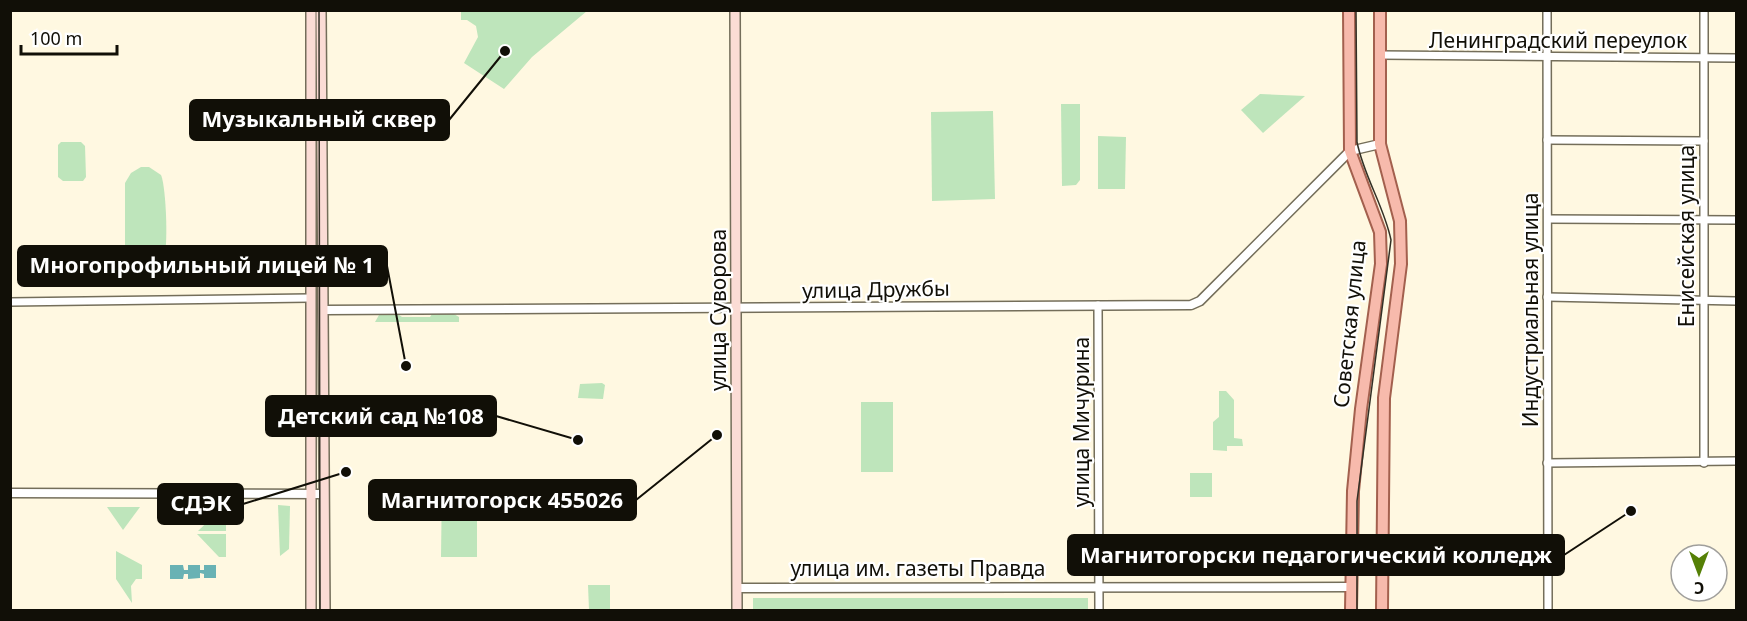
<svg xmlns="http://www.w3.org/2000/svg" width="1747" height="621" viewBox="0 0 1747 621" font-family="'Noto Sans',sans-serif">
	<style>
		.green { fill: #bee5bb }
		.water { fill: #69b2b4 }
		.lines { fill: none; stroke-linecap: round; stroke-linejoin: round }
		.minor-casing { stroke: #746e5a; stroke-width: 10 }
		.tertiary-casing { stroke: #746e5a; stroke-width: 11 }
		.secondary-casing { stroke: #746e5a; stroke-width: 12 }
		.primary-casing { stroke: #a3604e; stroke-width: 14 }
		.minor { stroke: #fff; stroke-width: 7 }
		.tertiary { stroke: #fff; stroke-width: 8 }
		.secondary { stroke: #fbdcd5; stroke-width: 9 }
		.primary { stroke: #f7baac; stroke-width: 10 }
		.tram { stroke: #333026; stroke-width: 1.5 }
		.labels { text-anchor: middle; stroke-width: 4.5; stroke-linejoin: round; paint-order: stroke }
		.street-label { font-size: 21px; fill: #110f07; stroke: #fff }
		.leader { fill: none; stroke: #110f07; stroke-width: 2 }
		.callout-dot { fill: #110f07; stroke: #fff; stroke-width: 2 }
		.callout { fill: #110f07; stroke: #110f07; stroke-width: 2 }
		.callout-label { font-size: 22px; text-anchor: middle; font-weight: bold; fill: #fff }
	</style>
	<rect width="100%" height="100%" fill="#fff8e1"/>
	<g class="green">
		<path d="M461 11V10L587 11 532 57 504 89 464 63 478 37 476 26 467 20H461Z"/>
		<path d="M1260 94 1305 96 1263 133 1241 110Z"/>
		<path d="M1061 104H1080V180L1076 185 1062 186Z"/>
		<path d="M993 111 995 199 932 201 931 112Z"/>
		<path d="M1098 136 1126 137 1125 189H1098Z"/>
		<path d="M61 142H81L85 146 86 177 83 181H63L58 177V145Z"/>
		<path d="M141 167H149L161 175C166 186 169 250 163 261 160 266 153 269 147 271L132 267 125 255V183L131 173Z"/>
		<path d="M432 314H454L459 317V322H375L379 315H399L402 317H430Z"/>
		<path d="M602 383 605 385 603 399 578 398 580 384Z"/>
		<path d="M1219 391H1226L1234 400V438L1242 439 1243 446H1227V451L1213 450V422L1219 417Z"/>
		<rect x="861" y="402" width="32" height="70"/>
		<rect x="1190" y="473" width="22" height="24"/>
		<path d="M442 481H477V557H441Z"/>
		<path d="M278 505 290 506 289 549 280 556Z"/>
		<path d="M107 507H140L123 530Z"/>
		<path d="M223 507H226V531H198Z"/>
		<path d="M197 534H226V557H219Z"/>
		<path d="M116 551 142 565V579H136L131 586 132 603 116 579Z"/>
		<path d="M588 585H610V610H589Z"/>
		<rect x="753" y="598" width="335" height="12"/>
	</g>
	<path class="water" d="M170 565H183L184 570H188V565H200V570H204V565H216V578H204V574L200 573V578L188 579V574H184L183 579H170Z"/>
	<g class="lines">
		<g class="minor-casing">
			<g id="minor">
				<path d="M1547 10 1548 610"/>
				<path d="M1380 55 1736 58"/>
				<path d="M1547 140 1704 141"/>
				<path d="M1548 219 1736 220"/>
				<path d="M1547 297 1736 301"/>
				<path d="M10 302 310 298"/>
				<path d="M1098 305 1099 610"/>
				<path d="M1547 463 1736 461"/>
				<path d="M1704 463V10"/>
			</g>
		</g>
		<g class="tertiary-casing">
			<g id="tertiary">
				<path d="M324 310 1191 305 1200 301 1350 151 1380 144"/>
				<path d="M10 493 324 494"/>
				<path d="M737 588 1352 587"/>
			</g>
		</g>
		<g class="secondary-casing">
			<g id="secondary">
				<path d="M311 10V610"/>
				<path d="M321 10 325 610"/>
				<path d="M735 10 737 610"/>
			</g>
		</g>
		<g class="primary-casing">
			<g id="primary">
				<path d="M1349 10 1350 151 1380 232 1381 264 1361 409 1353 491 1351 610"/>
				<path d="M1380 10V144L1400 221 1401 264 1384 398 1382 610"/>
			</g>
		</g>
		<use href="#minor" class="minor"/>
		<use href="#tertiary" class="tertiary"/>
		<use href="#secondary" class="secondary"/>
		<use href="#primary" class="primary"/>
		<g class="tram">
			<path d="M319 10 320 610"/>
			<path d="M1356 10 1357 142C1364 177 1384 206 1391 240L1357 501V610"/>
		</g>
	</g>
	<g class="labels">
		<g class="street-label">
			<text x="1558" y="48">Ленинградский переулок</text>
			<text transform="translate(1687 236) rotate(-90)" y="7">Енисейская улица</text>
			<text transform="translate(876 290) rotate(-1)" y="7">улица Дружбы</text>
			<text transform="translate(719 310) rotate(-90)" y="7">улица Суворова</text>
			<text transform="translate(1531 310) rotate(-90)" y="7">Индустриальная улица</text>
			<text transform="translate(1350 324) rotate(-84)" y="7">Советская улица</text>
			<text transform="translate(1082 422) rotate(-90)" y="7">улица Мичурина</text>
			<text x="918" y="576">улица им. газеты Правда</text>
		</g>
	</g>
	<path class="leader" d="M505 51L449 120M406 366L387 266M578 440L496 416M717 435L636 500M346 472L243 504M1631 511L1564 555"/>
	<g class="callout-dot">
		<circle cx="505" cy="51" r="6"/>
		<circle cx="406" cy="366" r="6"/>
		<circle cx="578" cy="440" r="6"/>
		<circle cx="717" cy="435" r="6"/>
		<circle cx="346" cy="472" r="6"/>
		<circle cx="1631" cy="511" r="6"/>
	</g>
	<g class="callout">
		<rect x="190" y="100" width="259" height="40" rx="6"/>
		<rect x="18" y="246" width="369" height="40" rx="6"/>
		<rect x="266" y="396" width="230" height="40" rx="6"/>
		<rect x="369" y="480" width="267" height="40" rx="6"/>
		<rect x="158" y="484" width="85" height="40" rx="6"/>
		<rect x="1068" y="535" width="496" height="40" rx="6"/>
	</g>
	<g class="callout-label">
		<text x="319" y="127">Музыкальный сквер</text>
		<text x="202" y="273">Многопрофильный лицей № 1</text>
		<text x="381" y="424">Детский сад №108</text>
		<text x="502" y="508">Магнитогорск 455026</text>
		<text x="201" y="511">СДЭК</text>
		<text x="1316" y="563">Магнитогорски педагогический колледж</text>
	</g>
	<rect width="1747" height="621" fill="none" stroke="#110f07" stroke-width="24"/>
	<g transform="translate(1699 573) rotate(180)"><circle r="28" fill="#ffffff" stroke="#a09f9c" stroke-width="1.5"/>
	<path d="M0-4.5L10 22L0 15L-10 22Z" fill="#558006"/>
	<text y="-9" font-size="16" font-weight="bold" text-anchor="middle" fill="#110f07">С</text>
	</g>
	<path d="M21 45v9h96v-9" fill="none" stroke="#110f07" stroke-width="3"/>
	<text x="30" y="45" font-size="18" fill="#110f07" stroke="#ffffff" stroke-width="4.5" paint-order="stroke">100 m</text>
</svg>
